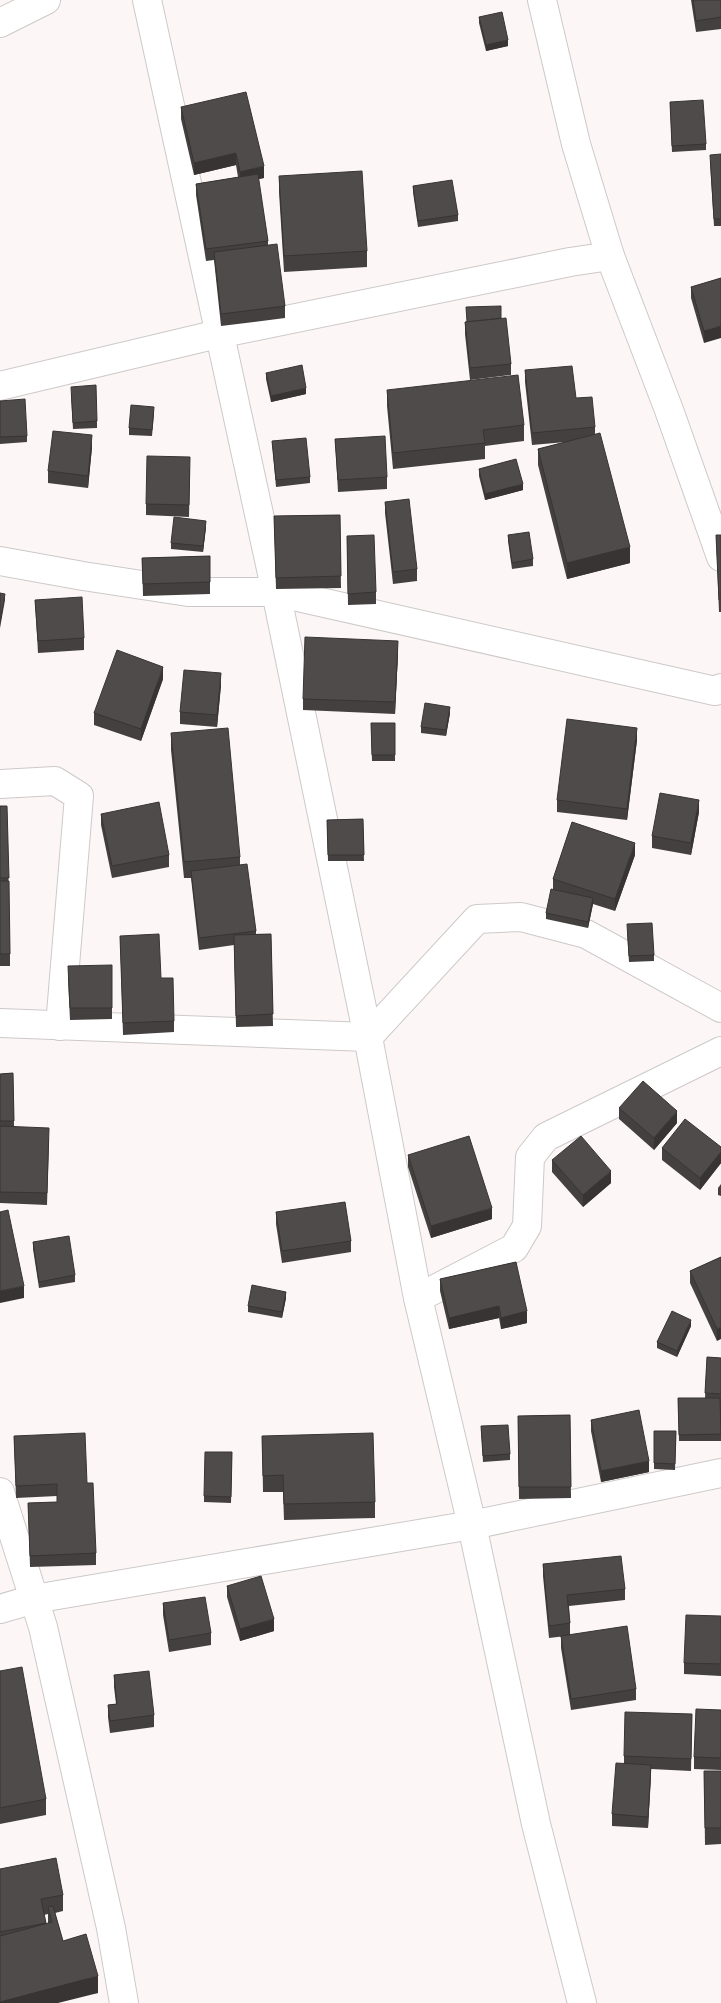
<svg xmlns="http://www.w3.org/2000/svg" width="721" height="2003" viewBox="0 0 721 2003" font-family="'Noto Serif',serif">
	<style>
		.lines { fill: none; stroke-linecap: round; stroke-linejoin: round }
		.street-casing { stroke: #cec9c9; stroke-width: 30 }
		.street { stroke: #fff; stroke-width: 28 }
		.wall { fill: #454040; fill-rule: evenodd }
		.shaded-wall { fill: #383434 }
		.building { fill: #504b4b; stroke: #383434 }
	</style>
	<rect width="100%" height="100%" fill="#fcf6f7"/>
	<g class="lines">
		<g class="street-casing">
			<g id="street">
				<path d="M147 0 276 592 368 1037 418 1298 472 1525 536 1824 582 2003"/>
				<path d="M542 0 576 144 610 256 669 410 721 557"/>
				<path d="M0 23 46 0"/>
				<path d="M0 386 218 334 570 262 610 256"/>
				<path d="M0 561 83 576 188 592H276L715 691 721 688"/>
				<path d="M0 784 55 781 79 796 60 1026"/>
				<path d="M0 1023 368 1037 477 919 521 917 586 934 721 1008"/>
				<path d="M418 1298 514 1248 527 1226 530 1157 546 1137 721 1051"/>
				<path d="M0 1492 43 1627 111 1928 124 2003"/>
				<path d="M0 1609 34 1599 472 1525 721 1473"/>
			</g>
		</g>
		<use href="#street" class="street"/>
	</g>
	<g class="wall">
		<path d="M691 0H721V29L696 32Z"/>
		<path d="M479 17 508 46 486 51 479 23Z"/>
		<path d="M670 102 706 144V150L672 152Z"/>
		<path d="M181 107 264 178 258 179 268 241V246L285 306V318L221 326 214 260 206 261 196 195V184L238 177 236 165 194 175 181 119Z"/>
		<path d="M721 154V226H714L710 161Z"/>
		<path d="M279 176 367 251V267L284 272 279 192Z"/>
		<path d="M413 186 458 215V221L418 227 413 192Z"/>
		<path d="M721 278 704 343 691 298V287Z"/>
		<path d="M501 318 511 364V375L470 380 465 334V322Z"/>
		<path d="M525 370 576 398 595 427V434L630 563 567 579 538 465V449L566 442 532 445 525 382Z"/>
		<path d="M266 373 306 394 271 402 266 379Z"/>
		<path d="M387 390 524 425V441L485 446V459L393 469 387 406Z"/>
		<path d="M71 393 97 421V428L73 429Z"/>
		<path d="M0 401 27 436V442L0 444Z"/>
		<path d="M154 413 152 436 129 435V428Z"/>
		<path d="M335 439 387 477V489L338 492Z"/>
		<path d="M272 441 310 477V483L276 487Z"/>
		<path d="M92 447 88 488 48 483V471Z"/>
		<path d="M190 469 189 517 146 515V504Z"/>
		<path d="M479 469 523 490 485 500 479 476Z"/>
		<path d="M385 502 417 569V581L393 584 385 513Z"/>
		<path d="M340 515 341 588 276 589 274 516Z"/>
		<path d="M206 527 203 552 171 549V543Z"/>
		<path d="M508 535 533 559V566L512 569 508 541Z"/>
		<path d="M716 535H721V612H719Z"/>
		<path d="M347 536 376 592V604L348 605Z"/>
		<path d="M210 556V594L143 596 142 558Z"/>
		<path d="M35 600 84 638V650L38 653Z"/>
		<path d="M398 653 395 714 303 710V699Z"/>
		<path d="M163 679 141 741 94 725V713Z"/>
		<path d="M221 685 217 727 180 724V712Z"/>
		<path d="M450 713 446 736 421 733V727Z"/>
		<path d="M371 723H395V761H372Z"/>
		<path d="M171 733 240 857V865L256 931V934H271L273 1026 236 1027 234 945 199 950 191 878H184L171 750Z"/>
		<path d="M637 740 627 820 557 812V800Z"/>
		<path d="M0 806H7L10 954V966H0Z"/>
		<path d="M699 812 691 855 652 848V836Z"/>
		<path d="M101 814 169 855V867L112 878 101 825Z"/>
		<path d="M363 819 364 861H328L327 820Z"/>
		<path d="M635 855 615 911 593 904 588 928 546 919V913L553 890V879Z"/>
		<path d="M627 930 654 955V961L629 962Z"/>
		<path d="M120 936 161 978 174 1021V1032L123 1035Z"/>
		<path d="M112 965V1019L70 1020 68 978Z"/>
		<path d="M13 1073 14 1126 49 1139 47 1205 0 1203V1074Z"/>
		<path d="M619 1108 677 1123 654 1150 619 1119Z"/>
		<path d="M721 1147V1163L700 1190 662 1160V1148Z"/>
		<path d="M408 1155 492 1219 431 1238 408 1167Z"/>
		<path d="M552 1160 611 1183 583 1207 552 1172Z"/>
		<path d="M721 1184V1196L718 1195V1188Z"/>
		<path d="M276 1212 351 1241V1252L282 1263 276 1224Z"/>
		<path d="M33 1242 75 1275V1282L39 1288 33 1249Z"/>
		<path d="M721 1257 717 1341 690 1283V1271Z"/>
		<path d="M516 1262 527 1323 501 1329 499 1318 449 1329 440 1291V1279Z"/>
		<path d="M286 1298 282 1318 248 1312V1306Z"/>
		<path d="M691 1326 677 1357 657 1348V1342Z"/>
		<path d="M707 1357 721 1358V1441H679L678 1398H705Z"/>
		<path d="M570 1415 571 1498 519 1499 518 1416Z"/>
		<path d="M591 1420 649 1472 601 1482 591 1431Z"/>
		<path d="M481 1426 510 1454V1460L483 1462Z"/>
		<path d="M654 1431H676L675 1470 654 1469Z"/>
		<path d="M14 1436 87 1483 96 1553V1565L30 1567 28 1503 57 1502V1496L16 1498Z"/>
		<path d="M262 1436 375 1502V1518L284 1520 283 1492H263Z"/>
		<path d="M232 1452 231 1503 204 1502V1496Z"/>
		<path d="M543 1564 625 1589V1600L569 1606 570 1623V1635L636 1689V1700L571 1710 561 1648V1636H566L549 1638 543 1576Z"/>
		<path d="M227 1586 274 1631 240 1641 227 1597Z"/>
		<path d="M163 1603 211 1633V1645L169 1652 163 1615Z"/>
		<path d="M721 1616V1676L684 1674V1663Z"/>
		<path d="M0 1671 46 1799V1815L0 1824Z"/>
		<path d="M114 1675 154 1715V1727L110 1733 108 1717V1705L116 1704 114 1687Z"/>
		<path d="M721 1710V1770L694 1769V1757Z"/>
		<path d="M692 1714 691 1771 651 1769 648 1828 612 1826V1814L624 1763V1756Z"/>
		<path d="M704 1771H721V1844L705 1845Z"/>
		<path d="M0 1869 63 1895V1911L55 1913 63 1941 98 1993 0 2003ZM48 1914V1923L46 1924 44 1915Z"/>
	</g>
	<g class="shaded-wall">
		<path d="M508 40V46L486 51V45Z"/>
		<path d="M236 153V165L194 175V163Z"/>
		<path d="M264 166V178L240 183V172Z"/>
		<path d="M721 326V338L704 343V331Z"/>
		<path d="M306 388V394L271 402V396Z"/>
		<path d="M92 435V447L88 488V476Z"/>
		<path d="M523 484V490L485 500V494Z"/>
		<path d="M206 521V527L203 552V546Z"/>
		<path d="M630 547V563L567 579V563Z"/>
		<path d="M5 594V600L0 628V622Z"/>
		<path d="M398 641V653L395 714V702Z"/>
		<path d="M163 667V679L141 741V729Z"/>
		<path d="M221 673V685L217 727V715Z"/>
		<path d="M450 707V713L446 736V730Z"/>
		<path d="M637 728V740L627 820V809Z"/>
		<path d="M699 800V812L691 855V843Z"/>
		<path d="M635 843V855L615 911V899Z"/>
		<path d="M593 898V904L588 928V922Z"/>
		<path d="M677 1111V1123L654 1150V1138Z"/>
		<path d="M721 1152V1163L700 1190V1178Z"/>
		<path d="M611 1171V1183L583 1207V1195Z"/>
		<path d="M492 1208V1219L431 1238V1226Z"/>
		<path d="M24 1286V1298L0 1303V1291Z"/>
		<path d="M286 1292V1298L282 1318V1312Z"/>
		<path d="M499 1306V1318L449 1329V1318Z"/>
		<path d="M527 1311V1323L501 1329V1318Z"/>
		<path d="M691 1320V1326L677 1357V1351Z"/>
		<path d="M721 1327V1339L717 1341V1329Z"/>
		<path d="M649 1461V1472L601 1482V1471Z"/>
		<path d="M274 1619V1631L240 1641V1629Z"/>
		<path d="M651 1765V1777L648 1828V1817Z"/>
		<path d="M98 1976V1993L58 2003H0V2002Z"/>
	</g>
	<g class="building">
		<path d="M693 0H721V17L696 21Z"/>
		<path d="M502 12 508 40 486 45 479 17Z"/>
		<path d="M246 92 264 166 240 172 236 153 194 163 181 107Z"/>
		<path d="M703 100 706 144 672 146 670 102Z"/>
		<path d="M721 154V219H714L710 155Z"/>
		<path d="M362 171 367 251 284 256 279 176Z"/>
		<path d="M258 174 268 241 206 249 196 184Z"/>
		<path d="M452 180 458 215 418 221 413 186Z"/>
		<path d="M277 244 285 306 221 314 214 252Z"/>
		<path d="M721 278V326L704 331 691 287Z"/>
		<path d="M501 306V318L467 322 466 307Z"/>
		<path d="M506 318 511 364 470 368 465 322Z"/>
		<path d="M302 365 306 388 271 396 266 373Z"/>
		<path d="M572 366 576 398 592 397 595 427 532 433 525 370Z"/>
		<path d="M518 375 524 425 483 430 485 443 393 453 387 390Z"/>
		<path d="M96 385 97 421 73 423 71 387Z"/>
		<path d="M25 399 27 436 0 437V401Z"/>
		<path d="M131 405 154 407 152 430 129 428Z"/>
		<path d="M53 431 92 435 88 476 48 471Z"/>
		<path d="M600 433 630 547 567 563 538 449Z"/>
		<path d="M385 436 387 477 338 480 335 439Z"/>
		<path d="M306 438 310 477 276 480 272 441Z"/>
		<path d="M147 456 190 457 189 505 146 504Z"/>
		<path d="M516 459 523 484 485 494 479 469Z"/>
		<path d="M409 499 417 569 393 572 385 502Z"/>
		<path d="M340 515 341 576 276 578 274 516Z"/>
		<path d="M174 517 206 521 203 546 171 543Z"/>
		<path d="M529 532 533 559 512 563 508 535Z"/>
		<path d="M374 535 376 592 348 594 347 536Z"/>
		<path d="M716 535H721V600H719Z"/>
		<path d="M210 556V582L143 584 142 558Z"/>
		<path d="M0 593 5 594 0 622Z"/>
		<path d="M82 597 84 638 38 641 35 600Z"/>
		<path d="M305 637 398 641 395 702 303 699Z"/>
		<path d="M117 650 163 667 141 729 94 713Z"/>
		<path d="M184 670 221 673 217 715 180 712Z"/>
		<path d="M425 703 450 707 446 730 421 727Z"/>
		<path d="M567 719 637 728 627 809 557 800Z"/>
		<path d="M371 723H395V755H372Z"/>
		<path d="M228 728 240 857 184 862 171 733Z"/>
		<path d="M660 793 699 800 691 843 652 836Z"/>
		<path d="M159 802 169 855 112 866 101 814Z"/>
		<path d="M0 806H7L9 878H0Z"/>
		<path d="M363 819 364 855H328L327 820Z"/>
		<path d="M572 822 635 843 615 899 553 879Z"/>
		<path d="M247 864 256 931 199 938 191 871Z"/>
		<path d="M0 881H9L10 954H0Z"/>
		<path d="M551 889 593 898 588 922 546 913Z"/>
		<path d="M652 923 654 955 629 956 627 924Z"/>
		<path d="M159 934 161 978H173L174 1021 123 1023 120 936Z"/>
		<path d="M271 934 273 1014 236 1016 234 935Z"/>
		<path d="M112 965V1008H70L68 966Z"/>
		<path d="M13 1073 14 1121H0V1074Z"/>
		<path d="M643 1081 677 1111 654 1138 619 1108Z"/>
		<path d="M685 1119 721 1147V1152L700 1178 662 1148Z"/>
		<path d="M0 1126 49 1128 47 1193 0 1192Z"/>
		<path d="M469 1136 492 1208 431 1226 408 1155Z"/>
		<path d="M581 1136 611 1171 583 1195 552 1160Z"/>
		<path d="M345 1202 351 1241 282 1251 276 1212Z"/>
		<path d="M8 1210 24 1286 0 1291V1212Z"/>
		<path d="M69 1236 75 1275 39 1282 33 1242Z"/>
		<path d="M721 1257V1327L717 1329 690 1271Z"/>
		<path d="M516 1262 527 1311 501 1318 499 1306 449 1318 440 1279Z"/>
		<path d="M252 1285 286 1292 282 1312 248 1306Z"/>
		<path d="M672 1311 691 1320 677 1351 657 1342Z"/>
		<path d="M707 1357 721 1358V1394L705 1393Z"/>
		<path d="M678 1398H720L721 1434 679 1435Z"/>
		<path d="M639 1410 649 1461 601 1471 591 1420Z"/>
		<path d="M570 1415 571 1487H519L518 1416Z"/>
		<path d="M508 1425 510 1454 483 1456 481 1426Z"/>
		<path d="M654 1431H676L675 1464 654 1463Z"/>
		<path d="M85 1433 87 1483H93L96 1553 30 1556 28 1503 57 1502V1484L16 1486 14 1436Z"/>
		<path d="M373 1433 375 1502 284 1504 283 1475 263 1476 262 1436Z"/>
		<path d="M205 1452H232L231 1497 204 1496Z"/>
		<path d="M621 1556 625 1589 567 1595 570 1623 549 1626 543 1564Z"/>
		<path d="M261 1576 274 1619 240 1629 227 1586Z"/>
		<path d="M205 1597 211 1633 169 1640 163 1603Z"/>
		<path d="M686 1615 721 1616V1664L684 1663Z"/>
		<path d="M627 1626 636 1689 571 1699 561 1636Z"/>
		<path d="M22 1667 46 1799 0 1808V1671Z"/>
		<path d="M149 1671 154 1715 110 1721 108 1705 117 1704 114 1675Z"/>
		<path d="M696 1709 721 1710V1758L694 1757Z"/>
		<path d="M625 1712 692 1714 691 1759 624 1756Z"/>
		<path d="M616 1763 651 1765 648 1817 612 1814Z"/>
		<path d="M704 1771H721V1828H705Z"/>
		<path d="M56 1858 63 1895 41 1899 46 1923 0 1932V1869Z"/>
		<path d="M53 1906 63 1941 86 1934 98 1976 0 2002V1936L52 1922 48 1907Z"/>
	</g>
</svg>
